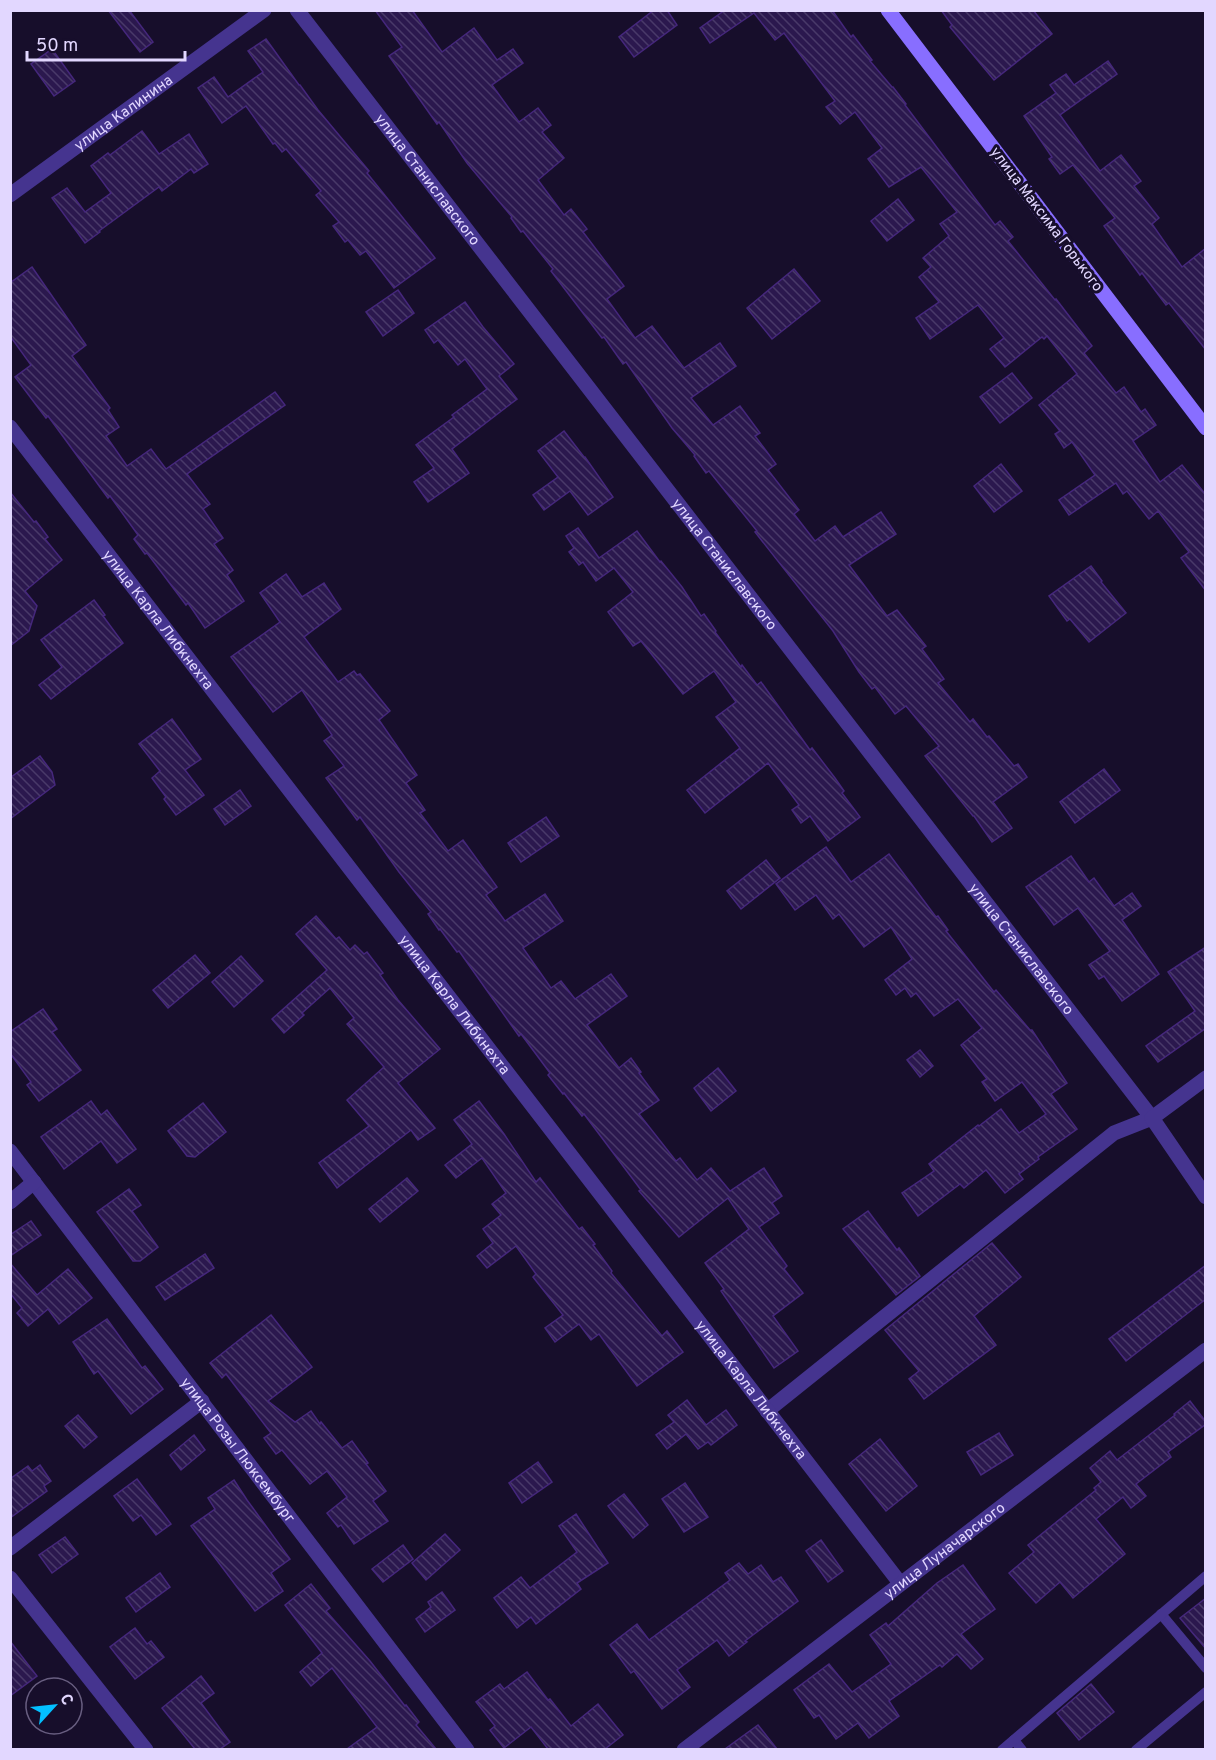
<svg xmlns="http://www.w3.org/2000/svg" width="1216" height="1760" viewBox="0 0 1216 1760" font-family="Overpass,sans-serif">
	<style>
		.building { fill: url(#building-back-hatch); stroke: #45277c; stroke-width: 1.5 }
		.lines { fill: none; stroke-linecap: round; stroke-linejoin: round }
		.service { stroke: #45348f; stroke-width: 10 }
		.minor { stroke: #45348f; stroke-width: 15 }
		.tertiary { stroke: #45348f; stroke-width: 15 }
		.secondary { stroke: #886eff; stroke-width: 15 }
		.labels { text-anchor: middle; stroke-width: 6; stroke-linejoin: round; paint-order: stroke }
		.street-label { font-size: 15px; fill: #e2d7ff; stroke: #170e2b }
	</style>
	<defs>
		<pattern id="building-back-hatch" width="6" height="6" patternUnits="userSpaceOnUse" patternTransform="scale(1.5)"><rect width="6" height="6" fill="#2b184e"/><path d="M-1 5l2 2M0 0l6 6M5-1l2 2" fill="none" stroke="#493969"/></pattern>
	</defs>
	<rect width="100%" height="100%" fill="#170e2b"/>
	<g class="building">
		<path d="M108 10H129L153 42 140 52Z"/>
		<path d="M375 10H412L442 52 474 28 497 60 513 49 523 63 492 85 519 122 538 108 551 125 542 132 564 158 538 180 564 215 571 209 587 229 583 232 624 286 607 299 635 338 652 326 684 368 720 343 736 366 691 398 713 425 740 406 760 433 755 436 776 464 768 470 799 510 794 514 815 541 835 526 843 537 881 512 896 534 849 565 887 616 897 610 926 646 922 649 944 679 938 683 970 722 973 719 987 737 989 736 1014 766 1018 764 1027 777 993 802 1012 828 992 842 974 816H973L925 756 939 746 906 706 895 714 875 687 872 689 859 672 833 631 755 532 757 531 709 471 706 473 694 456 695 455 672 428 626 362 623 364 604 337 602 338 551 271 553 269 523 231 521 232 511 218 512 217 467 163 439 122 437 124 389 56 402 47Z"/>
		<path d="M654 10H667L677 25 634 57 619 37Z"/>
		<path d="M725 10H832L851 37 853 35 872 60 870 61 892 87H893L906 104 905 105 995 225 1000 221 1013 237 1008 241 1055 300 1056 299 1092 346 1084 353 1116 393 1124 387 1141 412 1145 409 1156 425 1133 441 1160 482 1182 465 1206 495V591L1181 558 1189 552 1158 511 1149 519 1127 491 1123 494 1116 483 1069 515 1059 500 1095 475 1072 442 1064 448 1055 434 1060 431 1039 405 1077 374 1047 336 1044 339 1042 337 1005 367 990 349 1004 338 978 305 930 339 916 318 939 302 919 277 931 267 923 258 949 236 940 224 957 212 921 167 889 187 868 159 882 148 855 112 840 124 826 107 835 101 784 33 775 40 754 13 710 43 700 28Z"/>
		<path d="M941 10H1033L1052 34 994 80 950 27 952 25Z"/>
		<path d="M266 39 299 85H300L318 110 369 171 367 173 435 258 394 288 366 251 360 255 348 240 345 242 333 226 339 222 316 195 321 191 286 149 282 152 275 143 273 144 246 106 222 123 198 88 214 77 228 97 263 72 248 51Z"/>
		<path d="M52 49 75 81 54 96 31 64Z"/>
		<path d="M1108 61 1117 74 1060 115 1100 171 1121 155 1141 181 1134 186 1159 218 1152 224 1182 267 1206 248V350L1169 303 1166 305 1142 273 1140 275 1104 226 1115 218 1073 165 1060 174 1049 159 1052 157 1024 116 1056 93 1050 85 1066 74 1074 85Z"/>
		<path d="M142 131 159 154 189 134 208 164 194 173 191 169 162 191 159 187 99 231 100 232 85 243 52 198 67 188 85 212 111 193 91 166 108 153 110 155Z"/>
		<path d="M898 199 914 220 887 241 871 221Z"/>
		<path d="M32 267 86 345 72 356 110 408 108 410 119 427 106 436 127 466 151 449 166 469 275 392 285 405 187 474 210 504 203 509 223 538 214 544 233 570 227 575 244 601 205 628 188 603 186 605 147 553 145 554 134 539 138 535 110 496 108 498 48 416 46 418 15 377 31 365 10 336V283Z"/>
		<path d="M794 269 820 301 772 339 747 308Z"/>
		<path d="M398 290 414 313 383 336 366 312Z"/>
		<path d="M465 302 483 327 514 364 499 376 517 399 452 449 469 473 428 502 414 482 434 468 416 445 454 417 452 415 487 389 465 359 458 365 438 340 434 343 425 330Z"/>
		<path d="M1012 373 1032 398 1000 423 980 397Z"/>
		<path d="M564 431 584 457H585L613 497 588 515 570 491 544 510 533 495 558 477 538 451Z"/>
		<path d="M1001 464 1022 491 994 512 974 486Z"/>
		<path d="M10 492 34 522 36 521 48 537 45 539 62 560 25 591 37 606 29 631 10 646Z"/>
		<path d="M578 528 599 558 637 531 660 562 661 561 682 587 701 616 704 614 716 631 715 632 741 667 742 665 757 685 761 682 810 750 812 748 835 778 844 791 842 793 860 817 828 841 810 816 801 823 792 810 799 805 768 763 705 813 687 790 740 748 716 717 736 702 714 671 683 694 641 641 633 646 608 612 633 592 614 568 596 581 583 562 579 565 569 552 574 548 566 536Z"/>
		<path d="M1091 566 1102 581 1101 582 1126 613 1089 642 1070 619 1067 621 1049 596Z"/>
		<path d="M286 574 302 597 324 583 341 609 304 637 338 682 354 671 357 675 360 674 390 711 379 720 417 775 406 783 425 810 420 813 448 851 463 840 497 887 486 895 505 921 545 894 563 921 523 948 551 988 561 981 575 999 611 974 627 996 587 1025 619 1068 631 1058 641 1072 639 1073 659 1100 639 1114 676 1161 680 1158 697 1180 711 1168 730 1191 764 1168 782 1196 772 1203 779 1213 759 1227 787 1266 784 1269 803 1293 773 1316 798 1351 774 1368 721 1291 724 1289 705 1263 749 1229 728 1198 679 1237 639 1191 641 1190 584 1114 582 1116 564 1093 563 1094 548 1075 550 1073 521 1034 519 1036 459 951 457 952 440 929 439 930 428 914 431 912 399 872 360 817 357 820 326 778 344 766 324 741 332 735 302 690 273 712 231 657 280 622 260 593Z"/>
		<path d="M94 600 105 615 103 616 123 643 51 699 39 685 62 667 41 640Z"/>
		<path d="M172 719 201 759 185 770 204 795 176 815 164 799 166 797 152 778 160 771 139 744Z"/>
		<path d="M40 756 52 772 55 785 10 819V778Z"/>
		<path d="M1104 769 1120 790 1075 823 1060 802Z"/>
		<path d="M240 790 251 806 225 825 214 809Z"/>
		<path d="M546 817 559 836 521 862 508 843Z"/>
		<path d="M826 847 851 882 889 854 936 917 938 916 948 930 946 931 994 992 996 990 1030 1030H1032L1067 1083 1051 1094 1077 1129 1038 1157 1039 1159 1019 1174 1023 1179 1005 1193 986 1170 964 1188 960 1184 918 1216 902 1193 934 1171 929 1164 978 1125 979 1126 1001 1109 1019 1133 1046 1114 1022 1082 995 1101 982 1082 987 1079 961 1045 982 1028 958 999 934 1016 916 993 911 997 905 988 896 995 885 980 912 959 891 927 864 947 839 914 833 919 816 895 795 910 776 884Z"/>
		<path d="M1071 856 1089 882 1094 878 1114 906 1132 893 1141 906 1122 920 1159 974 1122 1001 1104 976 1099 979 1089 965 1110 951 1078 908 1054 925 1026 887Z"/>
		<path d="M766 860 780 878 741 909 727 891Z"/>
		<path d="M316 916 336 939 339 937 350 950 355 945 364 954 367 952 383 973 380 975 398 1000 440 1049 398 1083 435 1128 418 1140 411 1130 337 1188 319 1163 369 1126 347 1100 384 1067 347 1024 354 1018 330 988 302 1013 304 1015 284 1033 272 1019 327 970 296 934Z"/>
		<path d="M1206 947V1028L1158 1062 1146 1046 1195 1011 1168 972Z"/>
		<path d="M195 955 210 973 168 1008 153 990Z"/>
		<path d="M241 956 263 981 234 1007 212 982Z"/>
		<path d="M43 1009 57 1029 52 1032 81 1070 39 1101 27 1085 31 1082 10 1053V1032Z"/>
		<path d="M920 1050 933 1066 920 1077 907 1060Z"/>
		<path d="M718 1068 736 1091 711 1111 694 1088Z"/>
		<path d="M91 1101 101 1115 107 1110 136 1149 117 1163 101 1141 64 1169 41 1137Z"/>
		<path d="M479 1101 504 1134 536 1182 540 1178 579 1229 582 1227 595 1244 593 1245 612 1271 611 1273 662 1336 667 1331 683 1352 637 1386 599 1334 591 1340 579 1324 555 1342 545 1328 563 1315 533 1277 536 1274 516 1246 487 1268 477 1256 493 1243 483 1229 501 1215 492 1204 506 1193 482 1158 456 1178 445 1165 472 1144 454 1120Z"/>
		<path d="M203 1103 226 1132 195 1157 187 1156 168 1131Z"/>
		<path d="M407 1178 418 1191 380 1222 369 1209Z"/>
		<path d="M129 1189 141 1205 132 1211 158 1247 140 1261H133L97 1212Z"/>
		<path d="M868 1211 897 1250 899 1248 920 1276 896 1295 843 1229Z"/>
		<path d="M31 1221 41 1235 10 1256V1235Z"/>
		<path d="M992 1243 1021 1277 974 1316 996 1345 924 1399 909 1379 919 1371 885 1330Z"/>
		<path d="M205 1254 214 1268 165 1300 156 1287Z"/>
		<path d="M10 1263 37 1295 68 1269 92 1298 59 1324 48 1309 28 1326 17 1313 22 1308 10 1293Z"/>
		<path d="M1206 1265V1299L1126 1361 1109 1339Z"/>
		<path d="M271 1315 312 1367 268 1401 295 1422 311 1411 320 1424 321 1422 342 1448 352 1441 368 1463 366 1464 386 1491 373 1501 388 1521 354 1544 341 1525 338 1527 327 1513 347 1497 327 1471 310 1484 282 1450 276 1454 264 1438 271 1433 226 1374 222 1378 210 1363Z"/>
		<path d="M107 1319 142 1368 145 1366 163 1389 131 1414 98 1371 94 1374 73 1342Z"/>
		<path d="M687 1400 706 1425 726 1410 737 1425 711 1445 708 1442 698 1449 686 1434 667 1449 656 1435 674 1422 668 1415Z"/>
		<path d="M1190 1401 1206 1422V1424L1168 1452 1171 1457 1136 1484 1146 1496 1131 1508 1123 1497 1096 1519 1125 1554 1073 1598 1060 1582 1036 1603 1009 1573 1034 1552 1028 1545 1096 1490 1094 1488 1101 1482 1090 1468 1110 1451 1117 1460 1175 1415 1174 1414Z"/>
		<path d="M78 1415 97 1437 84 1448 65 1426Z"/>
		<path d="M999 1433 1013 1455 981 1475 967 1452Z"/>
		<path d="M194 1435 205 1450 181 1470 170 1455Z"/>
		<path d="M880 1439 917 1486 886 1511 849 1464Z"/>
		<path d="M538 1462 552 1482 522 1503 509 1483Z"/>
		<path d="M40 1465 51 1481 44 1486 47 1491 10 1518V1479L28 1466 32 1471Z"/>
		<path d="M137 1479 171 1524 156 1535 141 1515 133 1521 114 1496Z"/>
		<path d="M234 1480 247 1500 290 1559 271 1573 283 1591 255 1611 191 1526 215 1509 208 1498Z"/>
		<path d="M685 1483 708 1517 684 1532 662 1499Z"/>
		<path d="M624 1494 648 1525 633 1538 608 1506Z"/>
		<path d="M576 1514 608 1563 577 1583 581 1589 536 1624 531 1617 517 1628 494 1598 521 1577 530 1588 577 1552 559 1526Z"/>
		<path d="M445 1534 460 1550 426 1580 412 1563Z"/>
		<path d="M65 1537 78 1554 52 1573 39 1555Z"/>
		<path d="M821 1540 843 1571 828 1582 806 1551Z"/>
		<path d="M403 1545 413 1559 383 1582 372 1569Z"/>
		<path d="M739 1563 748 1574 761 1565 773 1582 781 1577 798 1601 745 1641 747 1642 729 1656 717 1640 677 1670 690 1687 662 1709 634 1671 631 1673 610 1645 637 1624 649 1640 730 1580 725 1573Z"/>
		<path d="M963 1565 995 1609 961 1634 983 1659 971 1669 957 1654 942 1667 940 1665 889 1701 899 1716 869 1738 858 1723 836 1739 819 1715 814 1718 794 1690 829 1664 852 1692 891 1664 870 1635 886 1623 888 1626 937 1583Z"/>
		<path d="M160 1573 170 1587 136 1612 126 1598Z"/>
		<path d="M311 1584 330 1608 326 1611 370 1661 405 1706 406 1705 419 1722 416 1725 436 1749H347L377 1727 332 1668 311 1686 300 1672 322 1653 285 1605Z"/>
		<path d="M442 1592 455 1610 425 1632 416 1619 431 1607 428 1602Z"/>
		<path d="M1206 1598V1649L1180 1618Z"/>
		<path d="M135 1628 147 1644 151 1641 164 1657 135 1679 110 1647Z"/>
		<path d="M10 1641 37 1676 10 1696Z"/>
		<path d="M527 1672 548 1700 550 1699 571 1726 598 1704 623 1735 605 1749H548L531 1727 504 1748 490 1730 495 1726 476 1702 500 1684 504 1689Z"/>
		<path d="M201 1676 214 1693 201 1703 230 1742 220 1749H195L162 1708Z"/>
		<path d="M1091 1684 1114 1712 1079 1740 1057 1713Z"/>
		<path d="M758 1725 777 1749H725Z"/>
	</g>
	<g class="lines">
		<g class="service">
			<path d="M1161 1614 1206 1668"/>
			<path d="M1014 1740 1022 1750"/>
			<path d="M1002 1750 1206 1576"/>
			<path d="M1136 1750 1206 1692"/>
		</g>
		<g class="minor">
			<path id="s1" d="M297 10 1152 1118 1114 1133 767 1411"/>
			<path id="s2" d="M10 427 900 1583"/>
			<path id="s3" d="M10 1151 467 1750"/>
			<path d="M10 1202 34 1182"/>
			<path d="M10 1548 202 1401"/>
		</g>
		<g class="tertiary">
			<path id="s4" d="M10 195 264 10"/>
			<path d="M1206 1078 1152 1118 1206 1197"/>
			<path d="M10 1578 146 1750"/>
			<path id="s5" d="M684 1750 1206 1350"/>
		</g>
		<path class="secondary" d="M888 10 1206 428"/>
	</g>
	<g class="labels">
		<g class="street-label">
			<text dy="5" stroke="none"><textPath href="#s4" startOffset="140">улица Калинина</textPath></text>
			<text dy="5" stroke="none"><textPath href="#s1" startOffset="214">улица Станиславского</textPath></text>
			<text transform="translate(1047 219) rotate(53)" y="5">улица Максима Горького</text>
			<text dy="5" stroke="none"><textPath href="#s1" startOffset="700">улица Станиславского</textPath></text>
			<text dy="5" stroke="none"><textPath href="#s2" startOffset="243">улица Карла Либкнехта</textPath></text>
			<text dy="5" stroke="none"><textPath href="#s1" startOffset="1186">улица Станиславского</textPath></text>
			<text dy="5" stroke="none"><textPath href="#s2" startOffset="729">улица Карла Либкнехта</textPath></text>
			<text dy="5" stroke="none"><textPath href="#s2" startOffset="1215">улица Карла Либкнехта</textPath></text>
			<text dy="5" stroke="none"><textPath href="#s3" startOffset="376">улица Розы Люксембург</textPath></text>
			<text dy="5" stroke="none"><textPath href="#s5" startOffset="328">улица Луначарского</textPath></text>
		</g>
	</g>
	<rect width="1216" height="1760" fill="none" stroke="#e2d7ff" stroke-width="24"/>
	<g transform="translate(54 1706) rotate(63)"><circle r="28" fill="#170e2b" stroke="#685e80" stroke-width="1.5"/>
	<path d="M0-4.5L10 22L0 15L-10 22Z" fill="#03c0ff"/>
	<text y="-9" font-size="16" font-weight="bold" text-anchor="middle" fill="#e2d7ff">С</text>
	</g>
	<path d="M27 51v9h158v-9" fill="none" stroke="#e2d7ff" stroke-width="3"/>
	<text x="36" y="51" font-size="18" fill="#e2d7ff" stroke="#170e2b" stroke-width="4.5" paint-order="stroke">50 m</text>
</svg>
